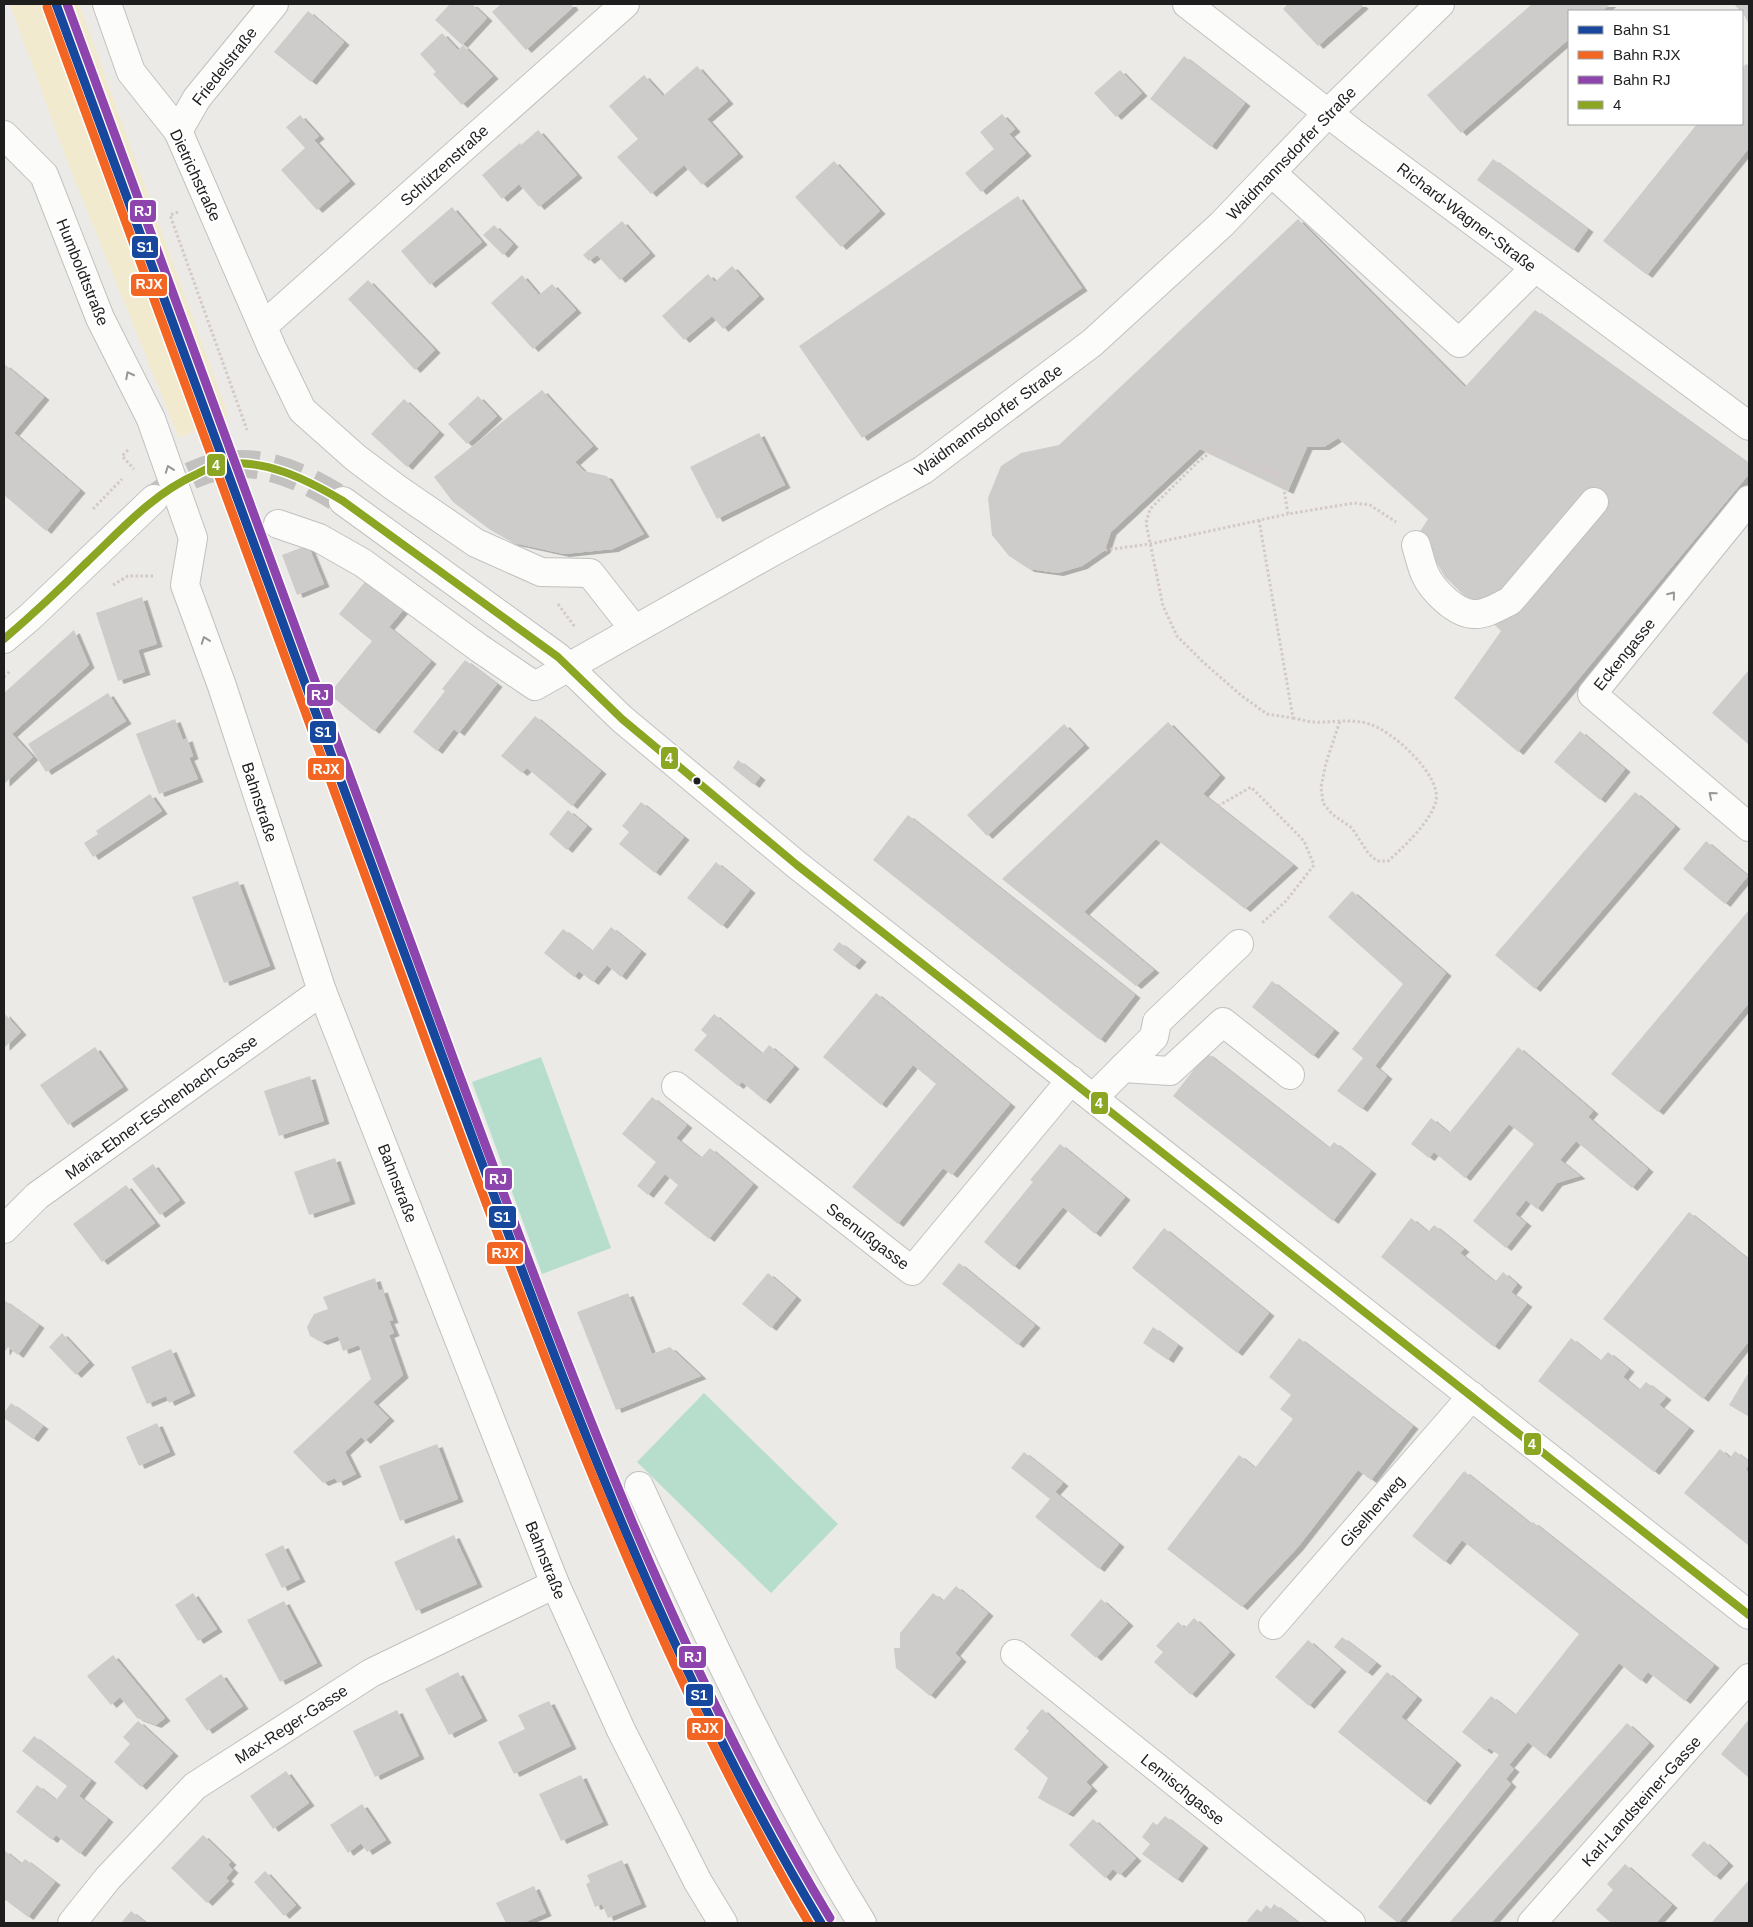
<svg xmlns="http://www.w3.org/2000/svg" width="1753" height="1927" viewBox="0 0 1753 1927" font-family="Helvetica,sans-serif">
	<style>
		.sand { fill: #f1eace }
		.pitch { fill: #b7decd }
		.building { fill: #ceccca; filter: url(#shadow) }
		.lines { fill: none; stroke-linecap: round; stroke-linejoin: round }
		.minor-tunnel { stroke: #c2c1bf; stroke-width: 28; stroke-dasharray: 28 14; stroke-linecap: butt }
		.minor-casing { stroke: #c1c1bf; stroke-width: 30 }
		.path { stroke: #d4c9c7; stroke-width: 3; stroke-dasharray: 2.5 2.5; stroke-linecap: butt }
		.minor { stroke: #fcfcfb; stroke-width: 28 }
		.bus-1-casing { stroke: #fff; stroke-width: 11 }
		.bus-1 { stroke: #8aa622; stroke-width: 8 }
		.rail-1-casing { stroke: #fff; stroke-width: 12 }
		.rail-2-casing { stroke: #fff; stroke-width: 12 }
		.rail-3-casing { stroke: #fff; stroke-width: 12 }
		.rail-1 { stroke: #17489e; stroke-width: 9 }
		.rail-2 { stroke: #f26522; stroke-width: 9 }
		.rail-3 { stroke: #8e44ad; stroke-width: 9 }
		.oneway { stroke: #989898 }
		.bus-dot { fill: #1e1e1e; stroke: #fff; stroke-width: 2 }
		.labels { text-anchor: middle; stroke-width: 4.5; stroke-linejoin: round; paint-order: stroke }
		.street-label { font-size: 16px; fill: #1e1e1e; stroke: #fff }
		.line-badge { stroke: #fff; stroke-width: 2 }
		.badge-label { font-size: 14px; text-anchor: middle; font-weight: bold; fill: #fff }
	</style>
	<defs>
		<filter id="shadow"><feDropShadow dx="5.5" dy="3" stdDeviation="0" flood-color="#0004"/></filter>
	</defs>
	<rect width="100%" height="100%" fill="#ebeae7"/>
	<path class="sand" d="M10 4H79L229 417 179 438 66 158Z"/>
	<g class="pitch">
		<path d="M541 1057 611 1248 542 1274 472 1082Z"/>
		<path d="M704 1393 838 1524 771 1593 637 1462Z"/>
	</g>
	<g class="building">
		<path d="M450 4H472L487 18 462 45 435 20Z"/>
		<path d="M501 4H571L573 7 526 50 492 12Z"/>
		<path d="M1288 4H1361L1363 6 1318 46 1283 9Z"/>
		<path d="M1532 4H1611L1602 11H1569V39L1461 133 1427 95Z"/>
		<path d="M1734 4H1749V24L1742 11H1740Z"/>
		<path d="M308 11 344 42 311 82 274 52Z"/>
		<path d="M442 33 458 50 463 45 493 76 462 105 433 74 436 72 420 54Z"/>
		<path d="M1184 56 1245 103 1211 147 1150 99Z"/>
		<path d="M1746 64 1749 66V148L1647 275 1603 241 1697 124H1742V68Z"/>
		<path d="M697 66 728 101 707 119 738 154 702 185 684 165 651 194 617 157 638 139 609 106 644 75 663 96Z"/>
		<path d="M1120 70 1142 93 1116 117 1094 93Z"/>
		<path d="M1002 114 1015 129 1009 134 1026 153 981 192 965 173 994 149 980 132Z"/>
		<path d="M300 115 319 136 314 140 350 181 317 210 281 170 305 148 286 127Z"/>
		<path d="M538 130 577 175 539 207 519 184 502 199 482 175 520 143 521 145Z"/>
		<path d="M1493 159 1588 229 1573 250 1477 180Z"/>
		<path d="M834 161 880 211 841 247 795 197Z"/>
		<path d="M1018 196 1082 288 862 438 799 346Z"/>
		<path d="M452 207 482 242 430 285 401 251Z"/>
		<path d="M1298 219 1465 387 1535 310 1749 464V474L1518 752 1454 698 1501 631 1445 577 1419 533 1428 519 1338 438 1324 447H1307L1288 491 1200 449 1111 532 1105 550 1082 566 1058 573 1029 569 1009 556 992 535 988 498 1001 466 1021 453 1059 445Z"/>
		<path d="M622 221 650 253 620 280 597 255 589 261 583 255Z"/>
		<path d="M494 225 513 244 503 255 483 235Z"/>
		<path d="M732 266 759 296 723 329 712 316 684 340 662 316 708 274 715 282Z"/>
		<path d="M522 275 539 295 552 284 576 310 533 349 491 303Z"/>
		<path d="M368 280 435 350 415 370 348 299Z"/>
		<path d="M4 364 44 397 14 433 80 490 46 531 4 495Z"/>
		<path d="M542 390 593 446 575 462 584 471 607 476 644 534 613 549 564 554 514 543 489 529 453 502 434 477Z"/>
		<path d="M478 396 497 416 467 444 448 424Z"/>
		<path d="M404 399 439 432 407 467 371 434Z"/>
		<path d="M759 433 785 485 717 519 690 467Z"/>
		<path d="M308 545 324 584 297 595 282 555Z"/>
		<path d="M368 578 405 608 389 627 431 661 374 731 329 694 372 641 339 614Z"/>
		<path d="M142 597 157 644 138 650 145 672 118 681 96 613Z"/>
		<path d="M74 630 89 665 12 734 33 757 4 784V693Z"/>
		<path d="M465 660 497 684 459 733 454 729 437 751 413 732 445 691 442 689Z"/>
		<path d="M1749 670V743L1748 744 1712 713Z"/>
		<path d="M108 693 126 721 46 772 28 744Z"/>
		<path d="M535 716 601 771 572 806 527 768 522 773 501 756Z"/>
		<path d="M175 719 183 740 187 738 193 756 189 758 198 779 159 794 136 734Z"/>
		<path d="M1168 722 1220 775 1203 794 1293 865 1245 909 1156 839 1084 912 1154 970 1136 986 1002 879Z"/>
		<path d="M1064 724 1084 745 987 836 967 815Z"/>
		<path d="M1580 731 1625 769 1600 800 1554 762Z"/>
		<path d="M738 760 760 777 754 785 733 768Z"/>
		<path d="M1635 792 1675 826 1535 989 1495 955Z"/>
		<path d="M150 794 162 811 93 857 84 843 98 834 96 831Z"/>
		<path d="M641 802 684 837 655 873 619 844 629 832 622 826Z"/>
		<path d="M568 810 587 826 567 850 549 834Z"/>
		<path d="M908 815 1135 995 1100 1040 873 860Z"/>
		<path d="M1706 841 1748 876 1725 904 1683 869Z"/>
		<path d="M716 862 750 890 722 926 687 898Z"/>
		<path d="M238 881 270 966 224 983 192 897Z"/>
		<path d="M1352 891 1446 973 1375 1066 1387 1076 1362 1109 1337 1091 1363 1058 1352 1049 1403 984 1328 917Z"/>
		<path d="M1749 910V1003L1658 1112 1611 1074Z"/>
		<path d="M611 927 641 951 621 977 607 965 593 982 579 971 574 977 544 953 563 929 592 951Z"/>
		<path d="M839 942 861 959 854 967 833 950Z"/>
		<path d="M1272 981 1334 1030 1313 1056 1252 1007Z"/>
		<path d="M876 993 1010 1104 952 1175 943 1168 898 1224 852 1187 936 1084 913 1065 881 1105 823 1057Z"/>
		<path d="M4 1013 21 1032 4 1048Z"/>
		<path d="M714 1014 762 1054 769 1045 794 1066 765 1101 742 1082 738 1086 694 1050 707 1035 701 1030Z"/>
		<path d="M95 1047 123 1087 68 1125 40 1085Z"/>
		<path d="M1518 1047 1593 1111 1588 1117 1648 1169 1632 1188 1576 1141 1560 1160 1580 1176 1557 1183 1537 1209 1526 1200 1515 1214 1526 1223 1506 1248 1473 1221 1534 1144 1509 1124 1465 1178 1434 1152 1429 1158 1411 1144 1431 1118 1449 1133Z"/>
		<path d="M1207 1053 1329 1148 1334 1142 1371 1171 1333 1221 1173 1096Z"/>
		<path d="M310 1076 324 1121 279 1136 264 1091Z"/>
		<path d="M652 1097 687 1125 676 1138 701 1158 710 1148 753 1184 709 1239 664 1203 678 1185 665 1174 648 1195 637 1186 656 1162 622 1134Z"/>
		<path d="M1060 1144 1125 1197 1095 1234 1063 1207 1014 1267 984 1242 1033 1182 1030 1180Z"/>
		<path d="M335 1158 350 1201 309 1215 294 1172Z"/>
		<path d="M153 1164 180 1200 160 1215 132 1179Z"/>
		<path d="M126 1185 155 1223 102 1262 73 1224Z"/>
		<path d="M1689 1212 1749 1260V1341L1703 1399 1603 1319Z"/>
		<path d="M1411 1218 1428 1232 1434 1225 1464 1249 1460 1253 1495 1282 1503 1272 1517 1284 1511 1292 1527 1304 1494 1347 1381 1257Z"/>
		<path d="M1164 1228 1269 1313 1237 1353 1132 1268Z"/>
		<path d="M959 1263 1035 1325 1018 1345 942 1284Z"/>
		<path d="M768 1273 796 1297 771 1328 742 1304Z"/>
		<path d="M375 1278 379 1291 382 1289 393 1320 389 1321 394 1333 389 1335 403 1375 373 1402 389 1418 365 1441 361 1437 345 1452 356 1474 338 1483 335 1478 323 1483 293 1452 371 1379 359 1345 343 1351 338 1336 322 1342 310 1336 307 1327 314 1314 328 1309 323 1297Z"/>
		<path d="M628 1293 652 1354 670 1347 701 1376 616 1410 577 1312Z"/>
		<path d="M4 1300 39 1325 18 1355 8 1347 4 1353Z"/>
		<path d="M1153 1327 1178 1345 1168 1360 1143 1343Z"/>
		<path d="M62 1333 89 1362 76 1375 49 1347Z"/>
		<path d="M1299 1338 1413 1426 1371 1480 1358 1470 1298 1547 1242 1607 1167 1549 1239 1455 1255 1468 1293 1419 1280 1409 1291 1395 1269 1377Z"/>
		<path d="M1571 1338 1600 1361 1608 1352 1629 1369 1623 1377 1639 1390 1646 1382 1666 1397 1659 1405 1689 1428 1654 1472 1538 1381Z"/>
		<path d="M171 1349 190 1393 169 1403 166 1396 147 1404 131 1367Z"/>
		<path d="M1749 1372V1414L1748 1416 1729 1405Z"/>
		<path d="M11 1403 43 1426 33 1439 4 1418V1413Z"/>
		<path d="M157 1423 170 1452 139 1466 126 1437Z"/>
		<path d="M437 1444 458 1499 400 1521 379 1466Z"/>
		<path d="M1720 1449 1730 1458 1735 1451 1749 1462 1746 1470 1749 1473V1546L1684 1493Z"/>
		<path d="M1024 1452 1063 1483 1055 1492 1119 1544 1099 1569 1035 1517 1050 1499 1011 1468Z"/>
		<path d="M1464 1471 1531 1524 1533 1522 1714 1665 1685 1701 1648 1672 1641 1681 1619 1663 1545 1756 1528 1742 1509 1765 1514 1769 1506 1779 1511 1784 1398 1923 1378 1907 1499 1755 1489 1748 1486 1751 1462 1732 1491 1696 1515 1715 1579 1634 1462 1540 1445 1562 1412 1536Z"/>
		<path d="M454 1535 477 1584 416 1611 394 1562Z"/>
		<path d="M283 1545 300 1579 282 1588 265 1554Z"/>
		<path d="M956 1586 988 1613 955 1653 961 1659 930 1696 896 1668 894 1648H900V1633L933 1593 943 1601Z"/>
		<path d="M193 1593 217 1629 198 1641 175 1605Z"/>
		<path d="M1101 1599 1128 1623 1096 1658 1070 1635Z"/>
		<path d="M284 1601 317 1663 280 1682 247 1620Z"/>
		<path d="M1194 1618 1230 1652 1191 1695 1154 1662 1163 1652 1156 1646 1178 1622 1185 1628Z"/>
		<path d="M1342 1637 1376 1663 1367 1673 1334 1647Z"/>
		<path d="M1308 1640 1341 1669 1309 1706 1275 1677Z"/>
		<path d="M113 1655 165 1718 156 1725 137 1718 120 1697 111 1705 87 1676Z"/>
		<path d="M458 1672 482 1718 449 1735 425 1689Z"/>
		<path d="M1387 1672 1417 1697 1401 1717 1456 1762 1425 1802 1338 1732Z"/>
		<path d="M221 1674 243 1706 207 1731 185 1699Z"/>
		<path d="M549 1701 571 1746 514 1774 498 1742 525 1729 518 1715Z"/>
		<path d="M1042 1709 1103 1764 1086 1782 1092 1788 1068 1814 1038 1798 1048 1778 1014 1749 1029 1731 1026 1728Z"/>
		<path d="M397 1710 419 1756 375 1777 353 1731Z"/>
		<path d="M1749 1719V1778L1721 1754Z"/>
		<path d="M138 1721 173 1753 141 1787 114 1762 130 1744 123 1737Z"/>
		<path d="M1627 1723 1649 1743 1491 1923H1449Z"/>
		<path d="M34 1736 91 1780 79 1796 108 1819 80 1854 56 1835 52 1840 16 1812 37 1785 56 1800 67 1786 22 1751Z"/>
		<path d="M286 1771 309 1803 273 1829 250 1796Z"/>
		<path d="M581 1775 603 1822 561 1841 539 1794Z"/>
		<path d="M362 1804 386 1840 367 1852 361 1843 348 1853 330 1825Z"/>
		<path d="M1165 1816 1203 1845 1177 1880 1142 1854 1150 1844 1142 1837 1153 1822 1157 1825Z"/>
		<path d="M1093 1819 1136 1858 1120 1875 1113 1869 1105 1878 1069 1845Z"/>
		<path d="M203 1835 231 1862 228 1865 233 1870 226 1878 229 1881 207 1903 171 1868Z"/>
		<path d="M1704 1841 1728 1863 1715 1877 1691 1855Z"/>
		<path d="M4 1850 21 1864 25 1859 55 1882 28 1917 4 1899Z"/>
		<path d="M622 1860 641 1904 608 1918 602 1904 595 1907 586 1884 590 1882 587 1875Z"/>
		<path d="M1625 1864 1672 1905 1656 1923H1611L1596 1910 1613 1890 1607 1884Z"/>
		<path d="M265 1871 296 1905 284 1916 254 1882Z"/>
		<path d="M1749 1880V1923H1711Z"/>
		<path d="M534 1886 546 1913 523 1923H506L496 1903Z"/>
		<path d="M1274 1904 1299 1923H1250L1247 1921 1257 1909 1261 1912 1266 1905 1271 1909Z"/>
		<path d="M131 1911 146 1923H121Z"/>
	</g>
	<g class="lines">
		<path class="minor-tunnel" d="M155 498C223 446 275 459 343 501"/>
		<g class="minor-casing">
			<g id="minor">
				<path d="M107 4 131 72 178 131 272 348 302 410 356 458 396 488 476 543 541 572 590 573 634 629"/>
				<path d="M1187 4 1356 135 1749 426"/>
				<path d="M178 131 197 98 274 4"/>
				<path d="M4 135 44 175 100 318 151 419 193 538 185 585 222 686 322 991 555 1584 621 1730 698 1882 723 1923"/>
				<path d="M1272 173 1459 343 1535 268"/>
				<path d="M263 326 625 4"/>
				<path d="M1749 500 1592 694 1749 827"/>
				<path d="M343 501 558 657 622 719 797 865 1749 1615"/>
				<path d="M278 524 319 538 363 563 479 648 535 686 772 552 923 470 1092 343 1222 224 1328 113 1440 4"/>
				<path d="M1416 545C1419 555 1421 565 1425 574 1432 590 1456 614 1474 614 1486 615 1499 606 1510 601L1594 502"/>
				<path d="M4 639 30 617 154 499"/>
				<path d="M1123 1068 1170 1071 1223 1022 1290 1075"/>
				<path d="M676 1086 912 1271 1071 1080"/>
				<path d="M1093 1098 1154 1037 1157 1022 1239 944"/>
				<path d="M4 1229 37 1196 322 991"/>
				<path d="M639 1486C707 1634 776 1784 862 1923"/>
				<path d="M1273 1625 1472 1396"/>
				<path d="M1015 1654 1351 1923"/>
				<path d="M72 1923 108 1878 195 1786 371 1673 555 1584"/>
				<path d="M1532 1923 1749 1678"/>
			</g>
		</g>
		<g class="path">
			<path d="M178 212 170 215 247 430"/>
			<path d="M128 450 122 456 134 469"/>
			<path d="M93 509 122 479"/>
			<path d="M1259 520 1293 718 1267 714 1242 696 1203 662 1177 636 1163 606 1146 523 1150 509 1199 461 1215 449 1282 477 1288 514 1354 503 1370 505 1396 522"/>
			<path d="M1105 550 1150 544 1288 514"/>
			<path d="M113 585 128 576H154"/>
			<path d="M558 604 575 627"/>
			<path d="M4 677 10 671"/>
			<path d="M1293 718C1299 719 1305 721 1312 722 1330 723 1351 718 1369 724 1392 730 1442 776 1436 801 1431 821 1404 847 1388 861H1377L1368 853 1352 828 1332 814 1323 803 1321 787 1326 763 1340 721"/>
			<path d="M1218 806 1251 787 1304 841 1314 865 1286 901 1262 923"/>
		</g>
		<use href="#minor" class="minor"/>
		<g class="bus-1-casing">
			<path id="bus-1" d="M4 639C32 615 59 590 85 564 120 531 152 494 197 474 203 471 211 466 218 465 263 457 306 479 343 501L558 657 622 719 797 865 1749 1615"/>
		</g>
		<use href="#bus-1" class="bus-1"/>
		<g class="rail-1-casing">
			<path id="rail-1" d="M56 4C185 355 313 707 443 1058 552 1351 659 1654 821 1923"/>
		</g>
		<g class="rail-2-casing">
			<path id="rail-2" d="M47 7C177 361 305 716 436 1069 513 1276 590 1484 684 1685 723 1766 763 1846 809 1923"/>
		</g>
		<g class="rail-3-casing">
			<path id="rail-3" d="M67 4C196 354 323 705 452 1055 561 1348 668 1649 830 1918"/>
		</g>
		<use href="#rail-1" class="rail-1"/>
		<use href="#rail-2" class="rail-2"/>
		<use href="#rail-3" class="rail-3"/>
	</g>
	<defs><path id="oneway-chevron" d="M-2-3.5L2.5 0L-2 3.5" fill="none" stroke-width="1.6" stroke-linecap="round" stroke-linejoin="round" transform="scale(1.25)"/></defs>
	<g class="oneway">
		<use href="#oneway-chevron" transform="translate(129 375) rotate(-117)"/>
		<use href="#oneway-chevron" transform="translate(169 469) rotate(-110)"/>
		<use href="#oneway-chevron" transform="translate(1672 595) rotate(-51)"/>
		<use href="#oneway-chevron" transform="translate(205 640) rotate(-110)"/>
		<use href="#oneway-chevron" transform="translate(1712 795) rotate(-140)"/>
	</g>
	<circle class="bus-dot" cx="697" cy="781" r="4.5"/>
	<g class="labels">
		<g class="street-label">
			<text transform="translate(224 66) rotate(-52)" y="6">Friedelstraße</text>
			<text transform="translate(1291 153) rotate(-46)" y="6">Waidmannsdorfer Straße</text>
			<text transform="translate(444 165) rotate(-42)" y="6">Schützenstraße</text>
			<text transform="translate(196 175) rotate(65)" y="6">Dietrichstraße</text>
			<text transform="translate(1467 217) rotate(37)" y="6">Richard-Wagner-Straße</text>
			<text transform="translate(83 272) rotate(68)" y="6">Humboldtstraße</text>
			<text transform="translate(988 420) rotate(-36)" y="6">Waidmannsdorfer Straße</text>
			<text transform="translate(1624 654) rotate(-51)" y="6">Eckengasse</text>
			<text transform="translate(260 802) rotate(72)" y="6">Bahnstraße</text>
			<text transform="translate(161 1107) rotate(-36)" y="6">Maria-Ebner-Eschenbach-Gasse</text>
			<text transform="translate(398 1183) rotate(69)" y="6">Bahnstraße</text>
			<text transform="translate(868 1236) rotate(37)" y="6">Seenußgasse</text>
			<text transform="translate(1372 1511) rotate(-49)" y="6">Giselherweg</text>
			<text transform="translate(546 1560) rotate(68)" y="6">Bahnstraße</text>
			<text transform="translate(291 1724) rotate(-33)" y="6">Max-Reger-Gasse</text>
			<text transform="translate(1183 1789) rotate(39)" y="6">Lemischgasse</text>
			<text transform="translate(1641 1801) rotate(-48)" y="6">Karl-Landsteiner-Gasse</text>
		</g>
	</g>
	<g class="line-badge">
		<rect x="129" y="199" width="28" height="24" rx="5" fill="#8e44ad"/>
		<rect x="131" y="235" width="28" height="24" rx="5" fill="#17489e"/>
		<rect x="130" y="273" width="38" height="24" rx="5" fill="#f26522"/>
		<rect x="206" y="453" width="20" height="24" rx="5" fill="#8aa622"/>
		<rect x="306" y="683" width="28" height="24" rx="5" fill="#8e44ad"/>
		<rect x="309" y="720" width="28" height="24" rx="5" fill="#17489e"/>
		<rect x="660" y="746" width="19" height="24" rx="5" fill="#8aa622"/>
		<rect x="307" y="757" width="38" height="24" rx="5" fill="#f26522"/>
		<rect x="1090" y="1091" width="19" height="24" rx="5" fill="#8aa622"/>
		<rect x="484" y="1167" width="29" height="24" rx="5" fill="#8e44ad"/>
		<rect x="488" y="1205" width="29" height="24" rx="5" fill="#17489e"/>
		<rect x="486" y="1241" width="38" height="24" rx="5" fill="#f26522"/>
		<rect x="1523" y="1432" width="19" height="24" rx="5" fill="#8aa622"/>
		<rect x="678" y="1645" width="29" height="24" rx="5" fill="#8e44ad"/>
		<rect x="685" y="1683" width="29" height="24" rx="5" fill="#17489e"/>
		<rect x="686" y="1717" width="38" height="24" rx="5" fill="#f26522"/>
	</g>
	<g class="badge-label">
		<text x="143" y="216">RJ</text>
		<text x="145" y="252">S1</text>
		<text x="149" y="289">RJX</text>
		<text x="216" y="470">4</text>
		<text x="320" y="700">RJ</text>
		<text x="323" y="737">S1</text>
		<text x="669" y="763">4</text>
		<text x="326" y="774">RJX</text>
		<text x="1099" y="1108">4</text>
		<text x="498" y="1184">RJ</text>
		<text x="502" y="1222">S1</text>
		<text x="505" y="1258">RJX</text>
		<text x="1532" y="1449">4</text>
		<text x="693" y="1662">RJ</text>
		<text x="699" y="1700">S1</text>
		<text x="705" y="1733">RJX</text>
	</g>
	<rect width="1753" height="1927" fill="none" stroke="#1e1e1e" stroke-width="10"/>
	<rect x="1568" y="10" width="175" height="115" fill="#ffffff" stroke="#a5a5a5"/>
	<rect x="1578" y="26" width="25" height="8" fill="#17489e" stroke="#a5a5a5"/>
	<text x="1613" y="35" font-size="15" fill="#1e1e1e">Bahn S1</text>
	<rect x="1578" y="51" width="25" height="8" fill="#f26522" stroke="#a5a5a5"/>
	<text x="1613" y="60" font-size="15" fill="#1e1e1e">Bahn RJX</text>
	<rect x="1578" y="76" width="25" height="8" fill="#8e44ad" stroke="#a5a5a5"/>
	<text x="1613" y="85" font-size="15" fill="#1e1e1e">Bahn RJ</text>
	<rect x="1578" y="101" width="25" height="8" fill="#8aa622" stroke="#a5a5a5"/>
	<text x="1613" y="110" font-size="15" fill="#1e1e1e">4</text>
</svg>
